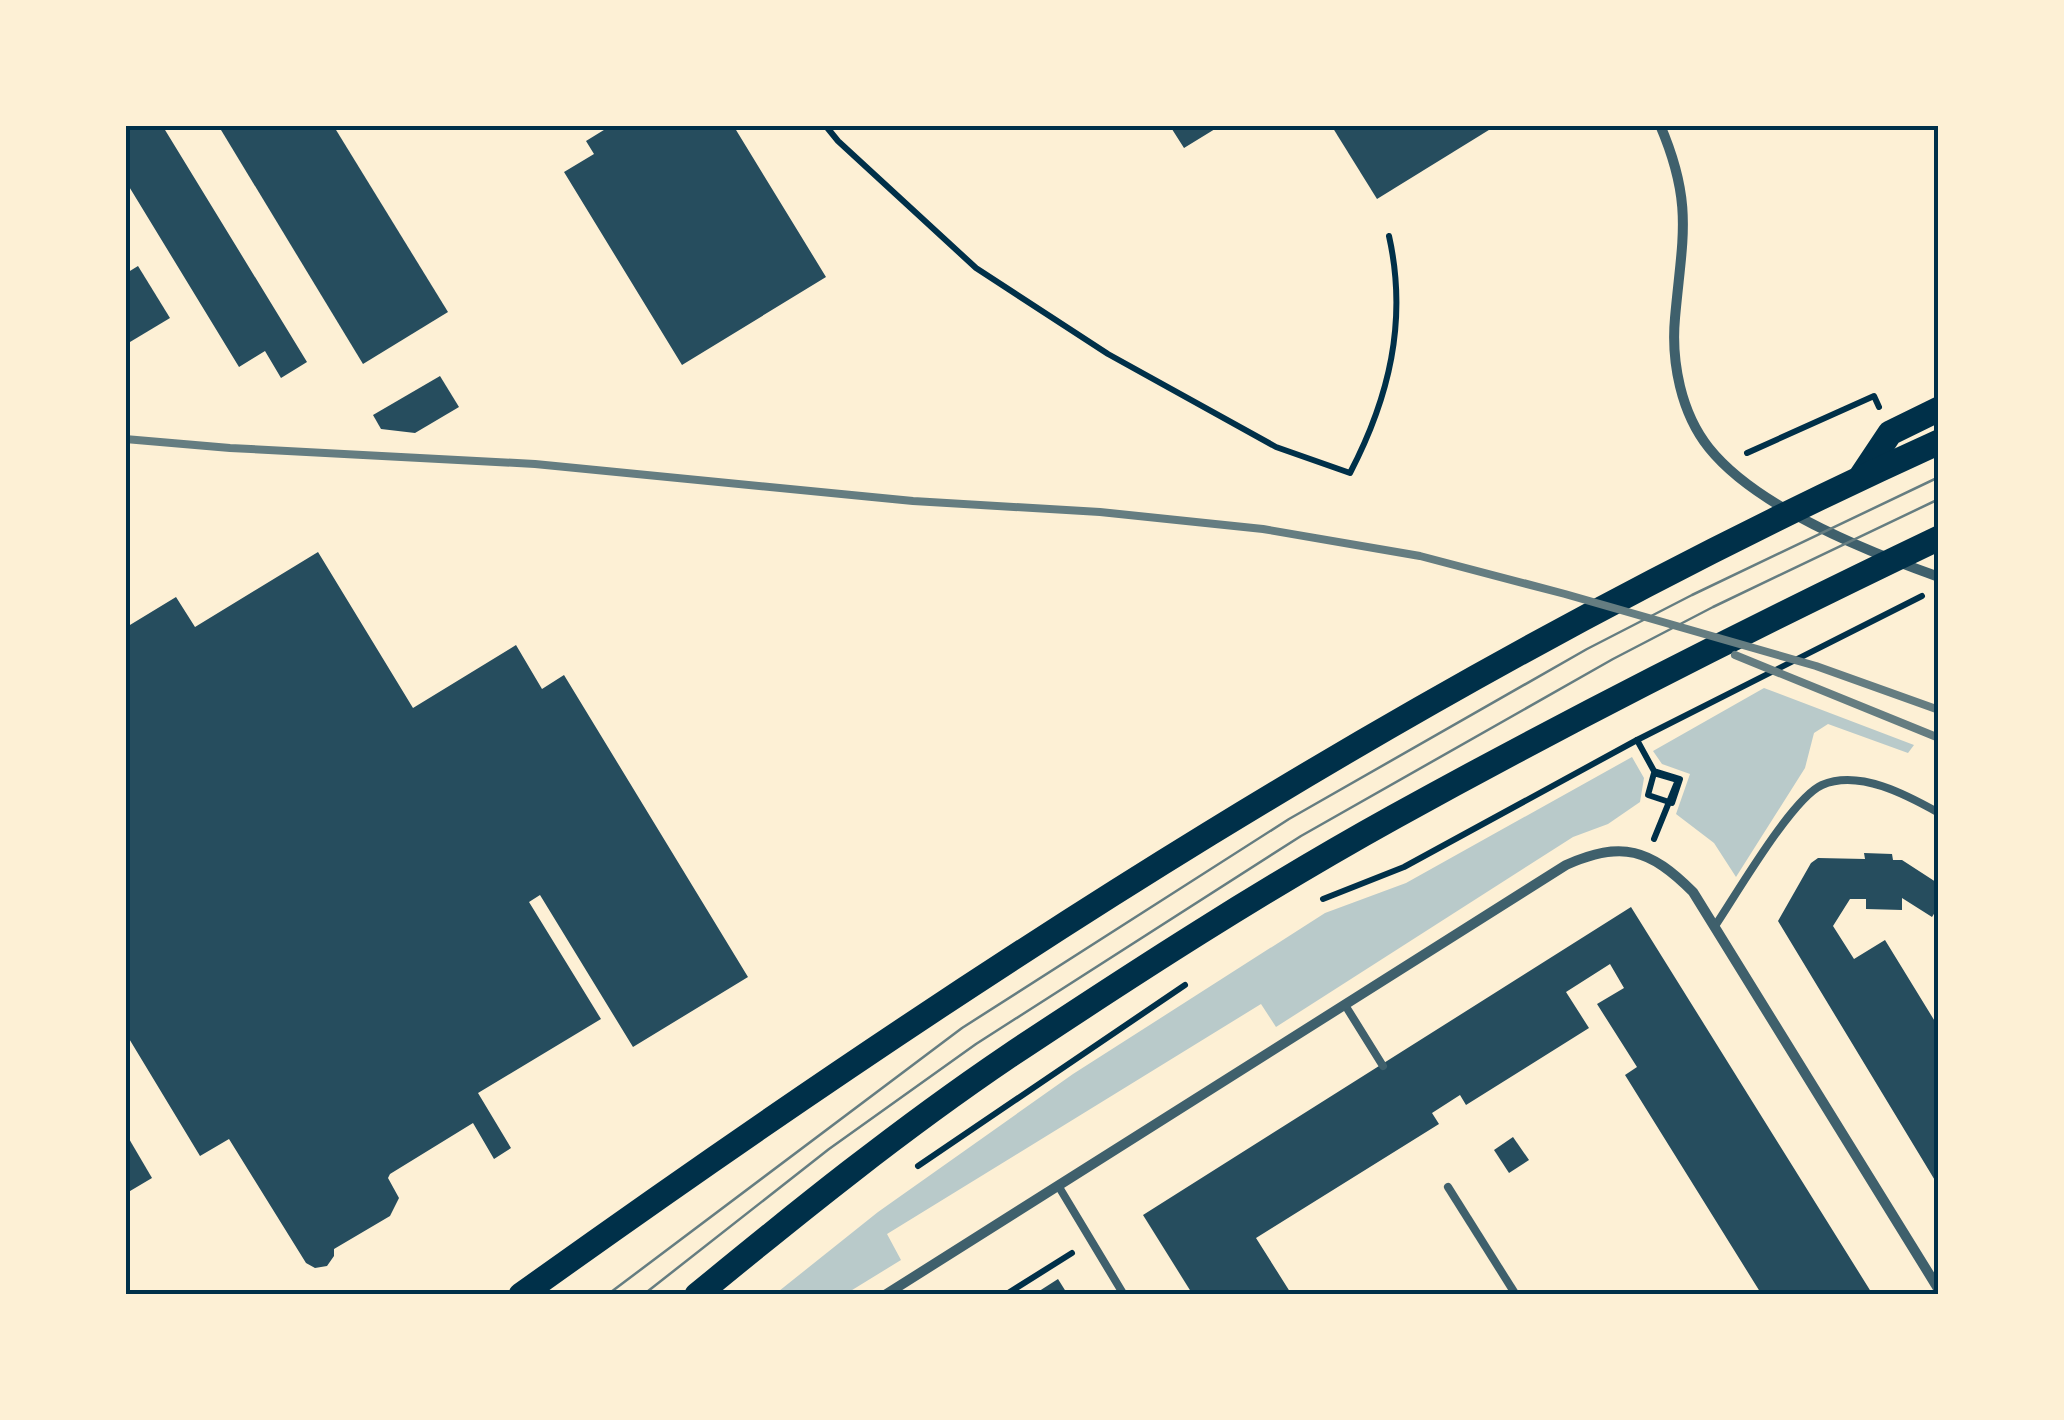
<svg xmlns="http://www.w3.org/2000/svg" width="2064" height="1420" viewBox="0 0 2064 1420" font-family="'Exo 2',sans-serif">
	<style>
		.green { fill: #b9caca }
		.building { fill: #264d5e }
		.lines { fill: none; stroke-linecap: round; stroke-linejoin: round }
		.path { stroke: #003049; stroke-width: 6 }
		.service { stroke: #3f606c; stroke-width: 8 }
		.minor { stroke: #3f606c; stroke-width: 10 }
		.primary { stroke: #003049; stroke-width: 25 }
		.tram { stroke: #657d81; stroke-width: 2.5 }
		.rail { stroke: #657d81; stroke-width: 8 }
		.neatline { fill: none; stroke: #003049; stroke-width: 4 }
	</style>
	<rect width="100%" height="100%" fill="#fdf0d5"/>
	<g class="green">
		<path d="M1764 688 1914 745 1908 753 1828 724 1814 733 1805 768 1736 877 1714 843 1676 814 1690 774 1662 764 1653 751Z"/>
		<path d="M1632 757 1644 778 1640 802 1608 824 1573 837 1276 1027 1261 1004 887 1234 901 1260 844 1295H774L878 1212 1073 1074 1325 913 1406 883Z"/>
	</g>
	<g class="building">
		<path d="M125 125H162L307 362 281 378 265 351 239 367 125 180Z"/>
		<path d="M218 125H333L448 312 363 364Z"/>
		<path d="M612 125H733L826 277 682 365 564 172 594 154 586 141Z"/>
		<path d="M1163 125H1213L1215 129 1184 148 1170 126 1165 129Z"/>
		<path d="M1331 125H1497L1377 199Z"/>
		<path d="M138 266 170 318 125 345V274Z"/>
		<path d="M440 376 459 407 415 433 381 429 373 415Z"/>
		<path d="M318 552 413 708 516 645 542 689 564 675 748 977 633 1047 540 895 529 902 601 1019 478 1093 511 1148 494 1159 473 1123 390 1174 388 1178 399 1198 390 1216 334 1249V1256L327 1266 315 1268 306 1263 229 1139 200 1156 125 1032V628L176 597 195 627Z"/>
		<path d="M1864 853 1892 854 1893 860H1902L1939 884V906L1932 917 1902 898V910L1866 909V899H1850L1833 926 1854 959 1885 940 1939 1028V1187L1778 921 1811 863 1818 858 1865 859Z"/>
		<path d="M1631 907 1873 1295H1762L1625 1075 1637 1067 1597 1004 1624 988 1610 964 1566 992 1589 1028 1466 1105 1460 1095 1432 1113 1439 1124 1256 1238 1292 1295H1193L1143 1215Z"/>
		<path d="M125 1132 152 1178 125 1194Z"/>
		<path d="M1513 1137 1529 1160 1509 1173 1494 1150Z"/>
		<path d="M1058 1279 1068 1295H1033Z"/>
	</g>
	<g class="lines">
		<g class="path">
			<path d="M825 125 838 141 976 268 1108 354 1276 447 1350 473C1389 398 1408 321 1389 236"/>
			<path d="M1747 453 1874 396 1879 407"/>
			<path d="M1637 740 1654 771 1680 779 1672 803 1648 795 1654 773 1678 780 1654 839"/>
			<path d="M1323 899 1404 867 1637 740 1922 596"/>
			<path d="M918 1166 1185 985"/>
			<path d="M1005 1295 1072 1253"/>
		</g>
		<g class="service">
			<path d="M1715 926C1736 895 1792 798 1822 785 1859 769 1907 795 1939 813"/>
			<path d="M1345 1005 1383 1066"/>
			<path d="M1059 1187 1124 1295"/>
			<path d="M1448 1187 1516 1295"/>
		</g>
		<g class="minor">
			<path d="M1660 125C1694 204 1682 238 1675 318 1671 362 1681 413 1709 448 1757 508 1868 552 1939 577"/>
			<path d="M885 1295 1566 865C1622 840 1650 849 1693 892L1939 1290"/>
		</g>
		<g class="primary">
			<path d="M1862 475 1890 433 1939 409"/>
			<path d="M521 1295C970 973 1435 671 1939 442"/>
			<path d="M697 1295C798 1212 901 1129 1009 1056 1134 973 1262 890 1394 817 1573 718 1755 626 1939 538"/>
		</g>
		<g class="tram">
			<path d="M607 1295 962 1028 1289 819 1587 649 1692 595 1939 477"/>
			<path d="M643 1295 829 1149 976 1044 1301 836 1613 659 1713 607 1939 499"/>
		</g>
		<g class="rail">
			<path d="M125 439 230 448 535 464 913 501 1100 512 1263 529 1420 556 1565 594 1816 666 1939 710"/>
			<path d="M1735 655 1939 738"/>
		</g>
	</g>
	<rect width="2064" height="1420" fill="none" stroke="#fdf0d5" stroke-width="255"/>
	<rect x="128" y="128" width="1808" height="1164" class="neatline"/>
</svg>
